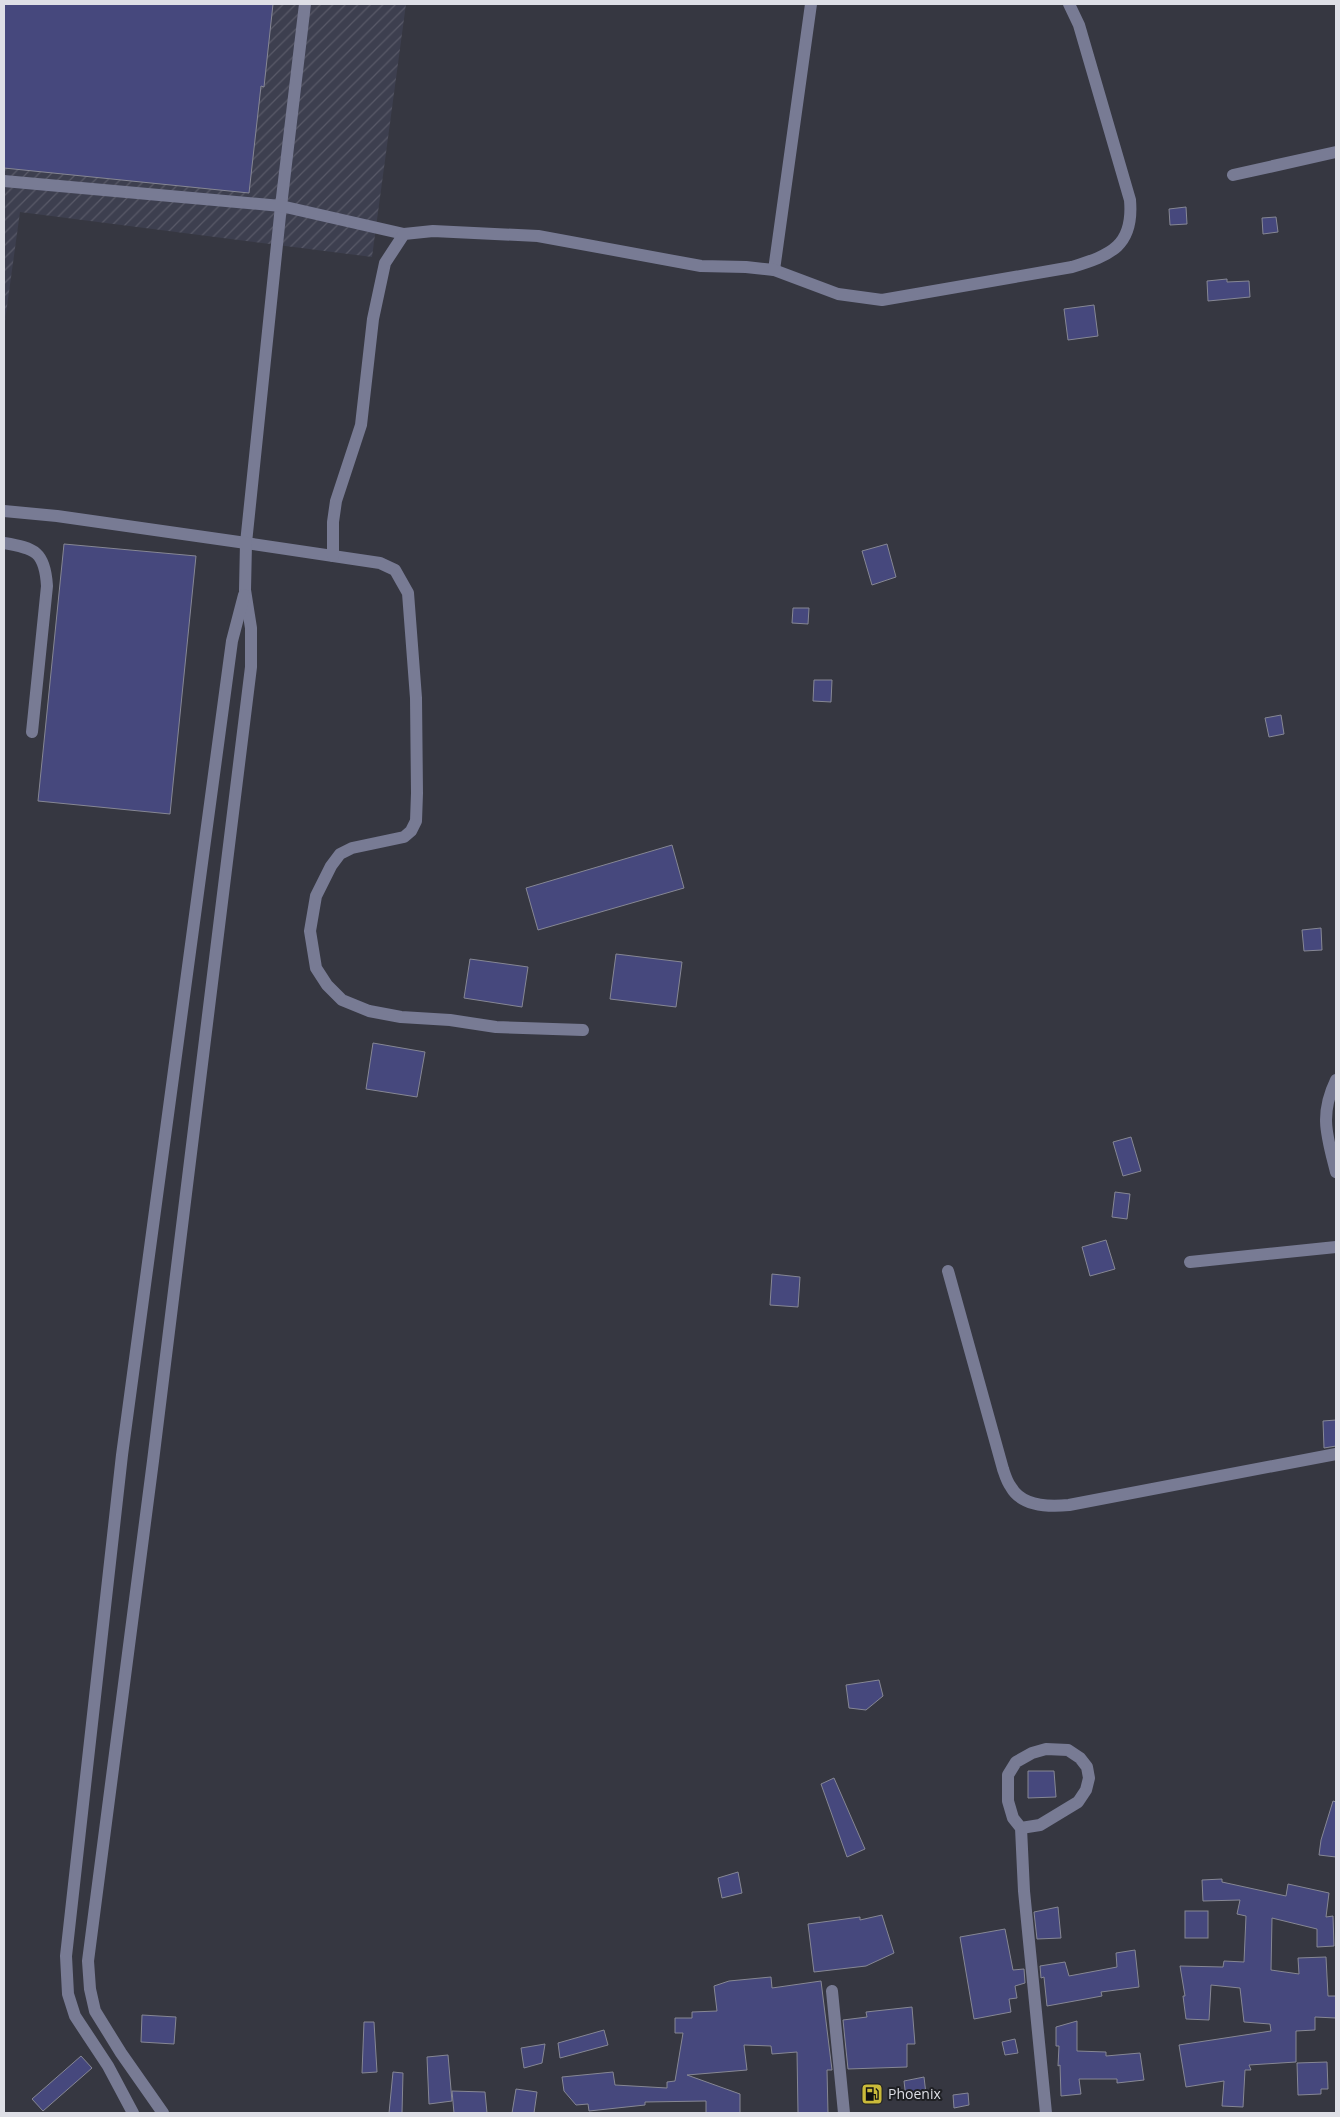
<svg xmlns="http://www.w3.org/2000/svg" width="1340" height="2117" viewBox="0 0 1340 2117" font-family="'Open Sans',sans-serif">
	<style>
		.industrial { fill: url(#industrial-furrows) }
		.building { fill: #46487d; stroke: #868794 }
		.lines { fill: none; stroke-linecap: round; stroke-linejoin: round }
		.minor { stroke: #787b94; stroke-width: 12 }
		.labels { text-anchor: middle; stroke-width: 4; stroke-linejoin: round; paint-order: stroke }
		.poi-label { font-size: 14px; fill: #dedfe6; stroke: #1e1f23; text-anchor: start }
	</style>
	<defs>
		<pattern id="industrial-furrows" width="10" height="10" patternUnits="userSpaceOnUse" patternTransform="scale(1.25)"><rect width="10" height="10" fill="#3d3f4f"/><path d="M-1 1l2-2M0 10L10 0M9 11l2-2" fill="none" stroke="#595a68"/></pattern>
	</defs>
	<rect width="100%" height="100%" fill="#363741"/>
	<path class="industrial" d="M4 4H406L372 257 20 212 4 328Z"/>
	<g class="building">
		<path d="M4 4H273L264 87 261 86 249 193 4 168Z"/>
		<path d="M1186 207 1187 224 1170 225 1169 209Z"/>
		<path d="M1276 217 1278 232 1263 234 1262 218Z"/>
		<path d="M1227 279V282L1249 281 1250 297 1208 301 1207 281Z"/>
		<path d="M1094 305 1098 336 1068 340 1064 309Z"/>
		<path d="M64 544 196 556 170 814 38 801Z"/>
		<path d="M887 544 896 577 872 585 862 551Z"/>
		<path d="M793 608H809L808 624 792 623Z"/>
		<path d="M814 680H832L831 702 813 701Z"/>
		<path d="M1281 715 1284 734 1269 737 1265 718Z"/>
		<path d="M672 845 684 888 538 930 526 888Z"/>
		<path d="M1321 928 1322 950 1304 951 1302 930Z"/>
		<path d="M616 954 682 962 676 1007 610 999Z"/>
		<path d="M470 959 528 967 522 1007 464 998Z"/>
		<path d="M373 1043 425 1052 417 1097 366 1089Z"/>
		<path d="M1131 1137 1141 1171 1123 1176 1113 1142Z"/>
		<path d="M1115 1192 1130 1194 1127 1219 1112 1217Z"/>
		<path d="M1106 1240 1115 1269 1090 1276 1082 1247Z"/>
		<path d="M772 1274 800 1277 798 1307 770 1305Z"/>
		<path d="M1336 1420V1446L1324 1448 1323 1421Z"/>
		<path d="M879 1680 883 1696 866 1710 849 1708 846 1685Z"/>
		<path d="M1028 1771H1054L1056 1797 1028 1798Z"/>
		<path d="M834 1778 865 1849 847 1857 821 1784Z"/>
		<path d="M1333 1801 1336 1802V1857L1319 1855 1321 1840Z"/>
		<path d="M738 1872 742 1893 722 1898 718 1878Z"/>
		<path d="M1222 1879V1882L1286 1896 1288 1884 1329 1893 1326 1917 1333 1916 1334 1946 1317 1947V1929L1272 1918 1271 1970 1299 1974 1298 1958 1326 1957 1328 1996H1336V2018L1315 2017V2030L1296 2031V2062L1249 2065 1251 2070H1245L1243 2107 1222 2106 1224 2081 1186 2087 1179 2045 1271 2031 1270 2024 1244 2022 1240 1988 1211 1985 1209 2020 1186 2019 1183 1996H1185L1180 1966 1223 1967 1224 1961 1244 1962 1246 1916 1237 1914 1240 1900 1203 1901 1202 1880Z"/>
		<path d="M1058 1907 1061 1938 1037 1939 1034 1912Z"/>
		<rect x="1185" y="1911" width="23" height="27"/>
		<path d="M882 1915 894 1953 866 1966 814 1972 808 1924 860 1917V1920Z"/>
		<path d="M1005 1929 1013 1970 1024 1969 1025 1983 1015 1986 1017 1998 1009 1999 1011 2012 974 2019 960 1937Z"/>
		<path d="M1135 1950 1139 1987 1101 1992 1102 1996 1047 2006 1044 1977 1041 1978 1040 1966 1065 1962 1069 1976 1117 1967 1116 1953Z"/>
		<path d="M771 1977 772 1988 821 1981 832 2070H827L828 2113H798L797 2052 772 2054 771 2046 744 2045 747 2070 687 2075 740 2094V2113H706V2101L645 2102V2105L589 2111 588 2104 576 2105 564 2091 562 2077 613 2072 615 2085 667 2088V2082L675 2081 683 2033H675V2018H692V2012L717 2011 714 1986 729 1981Z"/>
		<path d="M912 2007 915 2044H907V2067L848 2069 843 2020 867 2017 866 2012Z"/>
		<path d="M142 2015 176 2017 174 2044 141 2042Z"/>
		<path d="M1077 2021V2051L1106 2052V2056L1140 2053 1144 2080 1117 2083V2079H1079L1081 2094 1061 2096 1060 2065 1058 2066 1059 2046H1056V2027Z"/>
		<path d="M364 2022H374L377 2072 362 2073Z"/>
		<path d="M604 2030 608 2045 560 2058 558 2043Z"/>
		<path d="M1015 2039 1018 2053 1005 2055 1002 2042Z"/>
		<path d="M545 2044 542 2063 524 2068 521 2048Z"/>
		<path d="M448 2055 452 2101 429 2104 427 2057Z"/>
		<path d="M81 2056 92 2068 43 2111 32 2099Z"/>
		<path d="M1327 2062 1328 2089H1321V2094L1298 2095 1297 2063Z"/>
		<path d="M393 2072 403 2073 402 2113H389Z"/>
		<path d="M924 2077 926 2094 906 2098 904 2081Z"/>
		<path d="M516 2089 537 2092 534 2113H512Z"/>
		<path d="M452 2091 485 2092 487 2113H454Z"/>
		<path d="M968 2093 969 2105 954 2108 953 2095Z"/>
	</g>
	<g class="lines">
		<g class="minor">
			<path d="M305 4 281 206 246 543 380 563 395 570 408 593 416 698 417 793 416 821 411 831 404 837 352 848 340 854 331 866 316 896 310 931 316 968 327 985 342 1000 369 1011 401 1017 450 1020 496 1027 583 1030"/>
			<path d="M1233 175 1336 152"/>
			<path d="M4 181 281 206 404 234"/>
			<path d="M774 270 811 4"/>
			<path d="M4 511 57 516 246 543 245 590 251 628V667L153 1461 88 1961 90 1989 95 2011 121 2053 163 2113"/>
			<path d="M4 543C35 548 45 552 47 586L32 732"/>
			<path d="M333 556V522L336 501 361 425 373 319 385 263 404 234 433 231 538 236 701 266 746 267 774 270 838 294 882 300 1072 267C1111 255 1134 246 1130 200L1079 25 1069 4"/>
			<path d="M1336 1080C1319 1115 1327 1136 1336 1172"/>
			<path d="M1190 1262 1336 1247"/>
			<path d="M948 1271 1003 1469C1005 1475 1007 1482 1011 1487 1022 1507 1049 1507 1069 1505L1336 1454"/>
			<path d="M1021 1828 1040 1825 1078 1802 1086 1790 1089 1778 1087 1767 1080 1758 1068 1750 1046 1749 1032 1753 1016 1762 1008 1775V1801L1013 1818 1021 1828 1024 1891 1046 2113"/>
			<path d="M832 1991 844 2113"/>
			<path d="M133 2113 108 2066 75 2016 68 1994 66 1956 122 1455 232 641 244 595"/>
		</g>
	</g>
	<defs>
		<g id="fuel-square" transform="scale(1.125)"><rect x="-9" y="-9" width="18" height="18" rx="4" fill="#caba3a" stroke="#1e1f23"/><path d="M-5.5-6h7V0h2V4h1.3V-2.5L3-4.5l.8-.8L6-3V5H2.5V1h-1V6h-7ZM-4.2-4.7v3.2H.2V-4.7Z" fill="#111"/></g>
	</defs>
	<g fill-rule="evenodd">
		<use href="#fuel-square" x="872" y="2094"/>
	</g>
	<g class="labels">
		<g class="poi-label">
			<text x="888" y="2099">Phoenix</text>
		</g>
	</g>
	<rect width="1340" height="2117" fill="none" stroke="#dedfe6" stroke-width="10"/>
</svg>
